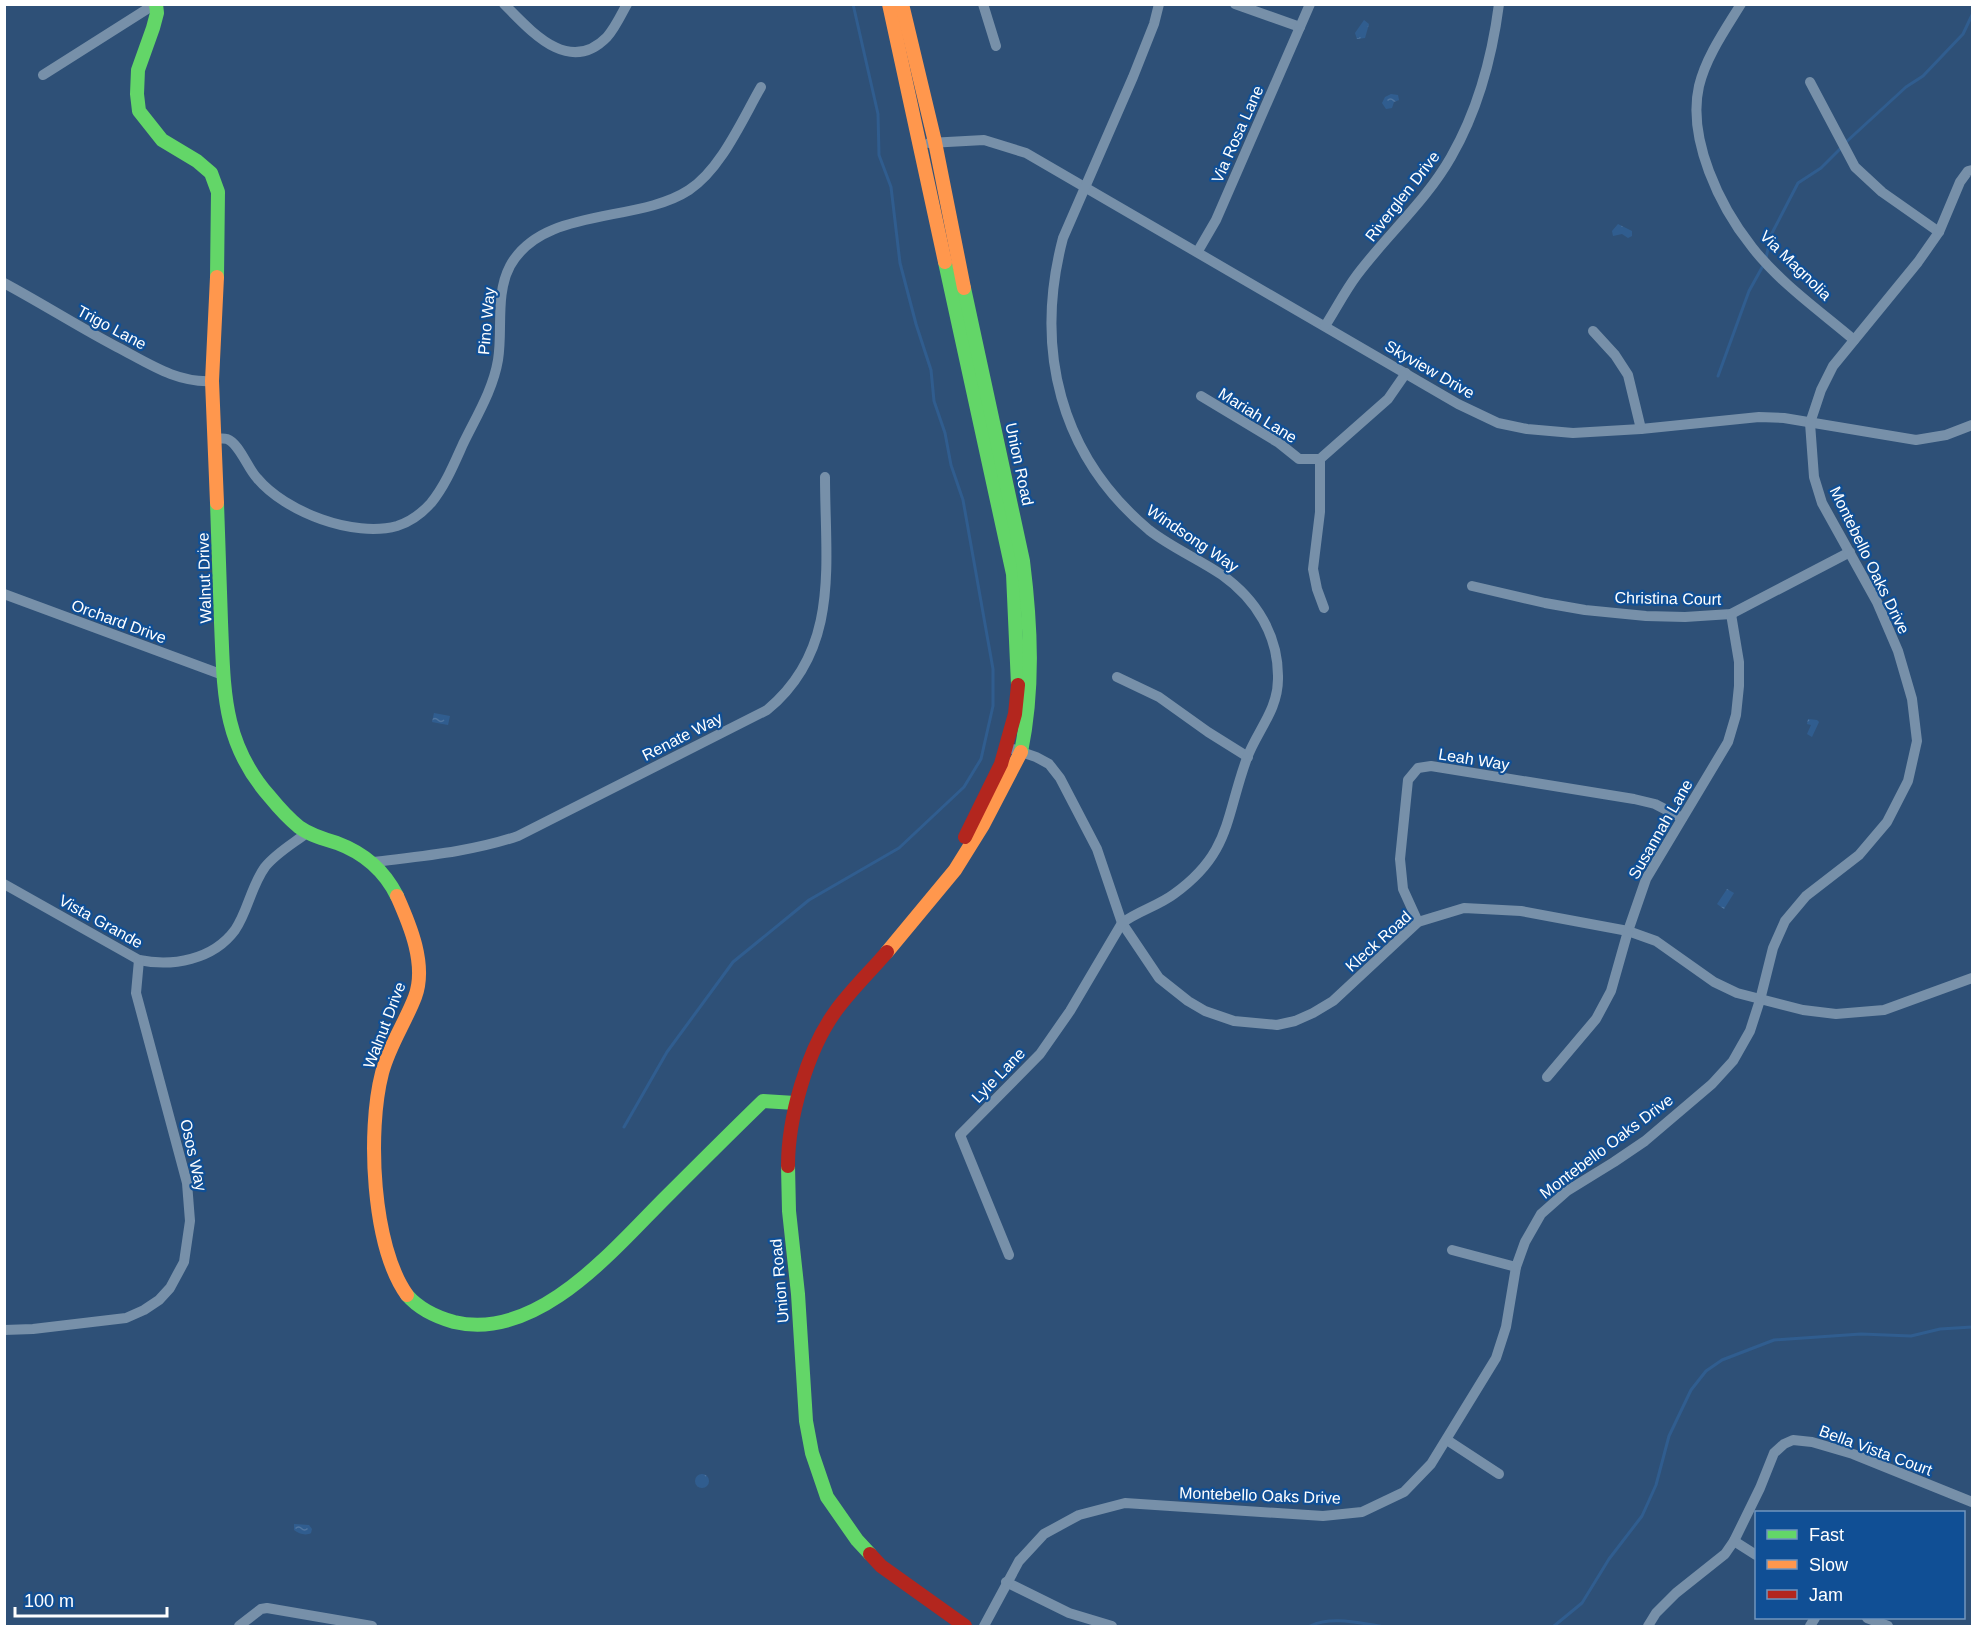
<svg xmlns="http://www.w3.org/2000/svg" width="1977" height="1631" viewBox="0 0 1977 1631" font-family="Helvetica,sans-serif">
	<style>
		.water { fill: url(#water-ripples) }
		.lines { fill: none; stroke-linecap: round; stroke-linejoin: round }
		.stream { stroke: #305d8f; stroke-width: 3 }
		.street { stroke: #7790a9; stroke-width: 10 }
		.fast { stroke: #63d668; stroke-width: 14 }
		.slow { stroke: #ff974d; stroke-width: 14 }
		.jam { stroke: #b3261e; stroke-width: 14 }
		.labels { text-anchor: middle; stroke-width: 4.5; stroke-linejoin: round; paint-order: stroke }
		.street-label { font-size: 16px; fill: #fff; stroke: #104f95 }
	</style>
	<defs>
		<pattern id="water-ripples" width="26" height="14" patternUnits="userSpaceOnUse" patternTransform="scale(1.5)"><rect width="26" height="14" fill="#305d8f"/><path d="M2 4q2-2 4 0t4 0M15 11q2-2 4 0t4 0" fill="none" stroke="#4f75a0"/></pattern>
	</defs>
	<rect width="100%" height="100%" fill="#2e5077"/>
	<g class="water">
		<path d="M1364 20 1369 24 1365 38 1357 39 1355 33Z"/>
		<path d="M1391 94 1398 95 1399 100 1394 102 1392 108 1386 109 1382 103 1385 97Z"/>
		<path d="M1618 224 1632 231V236L1628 238 1622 234 1613 236 1612 231Z"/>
		<path d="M434 713 450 716 448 725 432 722Z"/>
		<path d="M1808 719 1817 720 1819 722 1812 737 1807 734 1811 725 1807 724Z"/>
		<path d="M1727 889 1734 893 1724 909 1717 904Z"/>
		<circle cx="702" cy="1481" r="7"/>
		<path d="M294 1524 309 1525 312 1529 311 1533C306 1536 299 1534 294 1530Z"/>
	</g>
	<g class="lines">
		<g class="stream">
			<path d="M1845 143 1906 87 1923 76 1963 34 1972 15"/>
			<path d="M1766 258 1771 235 1798 183 1821 168 1841 148"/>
			<path d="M1718 376 1749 291 1764 264"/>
			<path d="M624 1127 667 1052 733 962 809 900 899 848 964 787 981 759 993 706V669L963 500 951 465 945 433 934 401 931 370 916 324 900 263 891 187 879 155 878 114 853 4"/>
			<path d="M1310 1626C1332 1616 1358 1623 1380 1626"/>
			<path d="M1554 1626 1582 1603 1609 1559 1642 1516 1656 1485 1669 1436 1691 1390 1706 1371 1722 1360 1774 1340 1861 1334 1911 1336 1940 1329 1972 1327"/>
		</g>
		<g class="street">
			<path d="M504 4C531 31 569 76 607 37 615 28 621 15 627 4"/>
			<path d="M983 4 996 46"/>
			<path d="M1235 4 1300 27"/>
			<path d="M1741 4C1725 30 1706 57 1699 86 1687 139 1720 207 1752 247 1780 283 1820 311 1854 340"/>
			<path d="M43 75 155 4"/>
			<path d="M1810 82 1855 167 1882 192 1939 232"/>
			<path d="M929 143 984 140 1026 153 1427 386 1458 404 1498 423 1527 429 1573 433 1641 429 1759 417 1784 418 1916 440 1946 435 1972 425"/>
			<path d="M1198 251 1216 220 1310 4"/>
			<path d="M4 283C43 304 79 327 117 347 148 363 176 383 212 381"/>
			<path d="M1325 326C1336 309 1345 291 1357 275 1387 235 1426 201 1451 157 1478 110 1492 58 1499 4"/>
			<path d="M1593 331 1615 355 1628 375 1641 429"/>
			<path d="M1201 396 1279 443 1299 459H1320L1388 399 1406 373"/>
			<path d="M213 439C217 439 223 438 227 439 239 443 248 469 257 478 285 512 354 538 397 526 410 522 422 513 431 503 445 486 454 464 463 444 476 417 493 390 498 360 503 330 495 294 510 266 543 206 637 224 689 190 721 169 742 120 761 87"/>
			<path d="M1320 459V512L1313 569 1317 589 1324 608"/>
			<path d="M1472 586 1545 603 1585 610 1646 616 1685 617 1731 614 1850 552"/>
			<path d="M4 594 223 675"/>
			<path d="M1117 677 1159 697 1208 732 1248 757"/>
			<path d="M1007 747 1036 757 1049 764 1060 778 1097 849 1122 923 1159 978 1188 1001 1205 1011 1234 1021 1277 1025 1295 1021 1313 1013 1333 1001 1418 922 1464 908 1521 911 1628 931 1656 941 1714 982 1737 993 1803 1010 1836 1014 1884 1010 1972 978"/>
			<path d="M374 862C422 856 471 852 518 836L767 710C841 649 825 563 825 477"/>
			<path d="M4 884 139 960C172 967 213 960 235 930 248 911 251 886 265 867 276 853 294 843 308 832"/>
			<path d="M1418 922 1403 889 1400 859 1408 780 1418 768 1431 766 1634 799 1655 804 1682 818"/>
			<path d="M1547 1077 1596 1019 1611 991 1628 931 1646 879 1728 742 1736 715 1739 686V662L1731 614"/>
			<path d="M1452 1250 1516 1267"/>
			<path d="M1009 1255 960 1135 1040 1054 1070 1011 1122 923C1138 911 1158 906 1174 894 1231 853 1225 818 1247 758 1257 731 1278 710 1278 679 1279 636 1256 599 1222 575 1199 559 1172 548 1149 530 1059 455 1034 348 1063 238L1133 77 1154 24 1159 4"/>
			<path d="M4 1330 33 1329 126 1318 144 1310 159 1300 170 1288 184 1262 190 1221 187 1183 136 993 139 960"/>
			<path d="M1447 1440 1499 1474"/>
			<path d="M1734 1541 1756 1555"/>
			<path d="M1006 1582 1069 1613 1112 1626"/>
			<path d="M1867 1618 1888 1626"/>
			<path d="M239 1626 261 1609 267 1608 372 1626"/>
			<path d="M984 1626 1019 1561 1044 1534 1079 1515 1125 1503 1323 1516 1362 1512 1404 1492 1431 1464 1496 1358 1506 1327 1516 1267 1525 1242 1541 1214 1567 1191 1614 1162 1645 1141 1712 1084 1733 1061 1750 1031 1760 1000 1773 948 1785 921 1806 896 1859 855 1887 822 1908 781 1917 741 1912 699 1898 651 1877 602 1822 503 1814 477 1810 423 1821 390 1833 366 1918 262 1939 232 1960 182 1968 171 1972 170"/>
			<path d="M1648 1626 1656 1613 1676 1593 1725 1554 1734 1541 1760 1488 1774 1453 1784 1444 1793 1440 1812 1442 1853 1454 1972 1502"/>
			<path d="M1810 1626 1815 1618"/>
		</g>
		<g class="fast">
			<path d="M156 4 157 13 153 28 138 70 137 94 139 111 162 140 197 161 211 173 218 192 217 277"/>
			<path d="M945 262 1013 574 1018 685"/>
			<path d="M964 288 1023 561C1031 625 1034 689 1021 752"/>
			<path d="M217 503C218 542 220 582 221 622 224 690 222 743 270 797 279 808 288 818 299 827 310 835 323 839 337 843 364 853 384 870 397 896"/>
			<path d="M788 1166 789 1211 798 1294 806 1421 812 1453 827 1497 857 1540 870 1554"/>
			<path d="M407 1295C420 1310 436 1317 454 1322 537 1342 613 1250 665 1198 698 1165 730 1133 763 1101L795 1103"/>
		</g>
		<g class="slow">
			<path d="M889 4 945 262"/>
			<path d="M902 4 935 142 964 288"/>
			<path d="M217 503 212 381 217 277"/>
			<path d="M397 896C410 925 427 965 415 997 405 1023 389 1046 382 1073 367 1131 372 1246 407 1295"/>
			<path d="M887 952 955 870 983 825 1021 752"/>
		</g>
		<g class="jam">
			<path d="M965 837 1001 764 1015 714 1018 685"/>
			<path d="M788 1166C788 1118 807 1051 835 1012 850 991 870 972 887 952"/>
			<path d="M870 1554 881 1566 965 1626"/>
		</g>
	</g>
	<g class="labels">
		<g class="street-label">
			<text transform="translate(1237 134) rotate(-66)" y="6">Via Rosa Lane</text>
			<text transform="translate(1402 196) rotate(-52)" y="6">Riverglen Drive</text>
			<text transform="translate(1796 265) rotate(44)" y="6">Via Magnolia</text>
			<text transform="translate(486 321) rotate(-85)" y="6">Pino Way</text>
			<text transform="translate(112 327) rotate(28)" y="6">Trigo Lane</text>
			<text transform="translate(1430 369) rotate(30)" y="6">Skyview Drive</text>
			<text transform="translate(1258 415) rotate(32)" y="6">Mariah Lane</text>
			<text transform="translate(1020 464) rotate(78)" y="6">Union Road</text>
			<text transform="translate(1193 538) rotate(34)" y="6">Windsong Way</text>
			<text transform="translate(1870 560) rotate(64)" y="6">Montebello Oaks Drive</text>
			<text transform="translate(204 578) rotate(-92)" y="6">Walnut Drive</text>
			<text transform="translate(1668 598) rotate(1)" y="6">Christina Court</text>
			<text transform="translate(119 621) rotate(20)" y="6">Orchard Drive</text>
			<text transform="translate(682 736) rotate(-27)" y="6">Renate Way</text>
			<text transform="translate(1474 759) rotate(9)" y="6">Leah Way</text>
			<text transform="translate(1660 829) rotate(-60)" y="6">Susannah Lane</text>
			<text transform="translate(101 921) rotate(29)" y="6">Vista Grande</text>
			<text transform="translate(1378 941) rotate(-42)" y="6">Kleck Road</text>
			<text transform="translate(384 1025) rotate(-69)" y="6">Walnut Drive</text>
			<text transform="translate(998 1075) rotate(-46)" y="6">Lyle Lane</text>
			<text transform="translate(1606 1146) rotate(-37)" y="6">Montebello Oaks Drive</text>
			<text transform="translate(194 1155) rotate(77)" y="6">Osos Way</text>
			<text transform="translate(779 1281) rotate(-95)" y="6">Union Road</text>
			<text transform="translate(1876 1450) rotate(20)" y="6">Bella Vista Court</text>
			<text transform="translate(1260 1495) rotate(2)" y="6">Montebello Oaks Drive</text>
		</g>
	</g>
	<rect width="1977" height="1631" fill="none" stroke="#ffffff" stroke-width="12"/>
	<rect x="1755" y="1511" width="210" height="108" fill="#104f95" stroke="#7095bf" stroke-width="1.5"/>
	<rect x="1767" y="1530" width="30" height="9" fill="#63d668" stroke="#7095bf" stroke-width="1.5"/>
	<text x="1809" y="1541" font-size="18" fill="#ffffff">Fast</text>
	<rect x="1767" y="1560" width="30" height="9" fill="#ff974d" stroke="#7095bf" stroke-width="1.5"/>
	<text x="1809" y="1571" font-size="18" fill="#ffffff">Slow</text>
	<rect x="1767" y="1590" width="30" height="9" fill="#b3261e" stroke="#7095bf" stroke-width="1.5"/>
	<text x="1809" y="1601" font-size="18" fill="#ffffff">Jam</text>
	<path d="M15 1607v9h152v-9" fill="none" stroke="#ffffff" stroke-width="3"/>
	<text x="24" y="1607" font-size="18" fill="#ffffff" stroke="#104f95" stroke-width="4.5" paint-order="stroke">100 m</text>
</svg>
